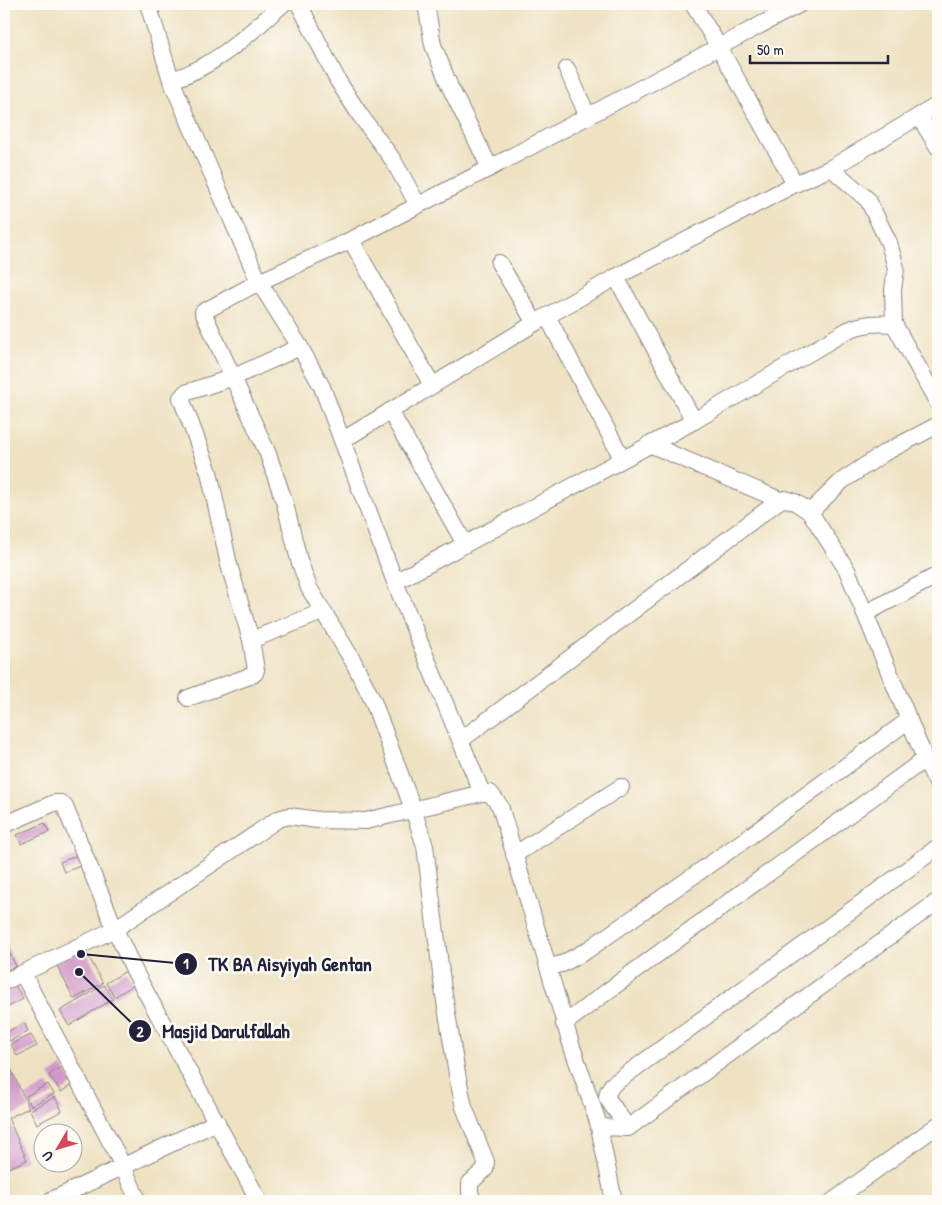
<svg xmlns="http://www.w3.org/2000/svg" width="942" height="1205" viewBox="0 0 942 1205" font-family="'Patrick Hand',sans-serif">
	<style>
		.building { fill: #d298c9 }
		.lines { fill: none; stroke-linecap: round; stroke-linejoin: round }
		.minor-casing { stroke: #88827f; stroke-width: 18 }
		.minor { stroke: #fff; stroke-width: 16 }
		.leader { fill: none; stroke: #22223b; stroke-width: 2 }
		.callout-dot { fill: #22223b; stroke: #fdfcf7; stroke-width: 2 }
		.mark-label { font-size: 15px; text-anchor: middle; font-weight: bold; fill: #fff }
		.callout-label { font-size: 20px; text-anchor: middle; font-weight: bold; fill: #22223b; stroke: #fdfcf7; stroke-width: 5; stroke-linejoin: round; paint-order: stroke }
	</style>
	<rect width="100%" height="100%" fill="#fdfcf7"/>
	<filter id="ink" filterUnits="userSpaceOnUse"><feTurbulence type="fractalNoise" baseFrequency=".02" numOctaves="2"/><feDisplacementMap in="SourceGraphic" scale="10" xChannelSelector="R" yChannelSelector="G"/><feConvolveMatrix kernelMatrix="1 2 1 2 8 2 1 2 1" color-interpolation-filters="sRGB"/></filter>
	<filter id="wash" filterUnits="userSpaceOnUse"><feTurbulence type="fractalNoise" baseFrequency=".0096" numOctaves="4" result="noise"/><feDisplacementMap in="SourceGraphic" scale="20" xChannelSelector="R" yChannelSelector="G"/><feGaussianBlur stdDeviation="1.12" result="paint"/><feColorMatrix in="noise" values="0 0 0 0 0 0 0 0 0 0 0 0 0 0 0 0 0 1.4 0 .05"/><feComposite in="paint" operator="in"/></filter>
	<g filter="url(#wash)">
		<rect width="100%" height="100%" fill="#efe2c3"/>
		<g id="blocks">
			<g class="building">
				<path d="M45 823 49 832 21 844 17 835Z"/>
				<path d="M81 854 85 864 64 872 60 862Z"/>
				<path d="M6 945 16 966 4 971V946Z"/>
				<path d="M84 948 103 983 74 999 55 962Z"/>
				<path d="M126 971 134 985 114 997 106 983Z"/>
				<path d="M13 981 23 999 4 1009V986Z"/>
				<path d="M104 985 113 999 69 1026 60 1011Z"/>
				<path d="M24 1023 28 1031 10 1041 5 1033Z"/>
				<path d="M31 1035 37 1046 17 1056 11 1044Z"/>
				<path d="M62 1066 73 1084 61 1092 49 1075Z"/>
				<path d="M10 1067 29 1108 8 1118 27 1160 4 1170V1069Z"/>
				<path d="M48 1084 54 1094 31 1106 26 1096Z"/>
				<path d="M55 1097 62 1111 37 1124 30 1110Z"/>
			</g>
		</g>
	</g>
	<g filter="url(#ink)">
		<use href="#blocks" fill-opacity="0" stroke="#88827f" stroke-width="1"/>
		<g class="lines">
			<g class="minor-casing">
				<g id="minor">
					<path d="M148 4 171 80 259 282 300 347 322 387 395 582 482 793H490L500 806 571 1044 598 1122 614 1201"/>
					<path d="M299 4 338 81 360 115 393 160 418 205"/>
					<path d="M426 4 433 45 450 87 490 168"/>
					<path d="M693 4 719 47 795 184"/>
					<path d="M567 69 588 117"/>
					<path d="M171 80C216 67 249 33 283 4"/>
					<path d="M919 116 938 147"/>
					<path d="M831 168 868 200 889 243 896 268 893 290 894 324 938 403"/>
					<path d="M351 240 432 385"/>
					<path d="M499 263 535 323"/>
					<path d="M616 277 694 421"/>
					<path d="M547 316 622 458"/>
					<path d="M390 411 465 544"/>
					<path d="M343 440 535 323 616 277 795 184 831 168 938 105"/>
					<path d="M649 444 780 500 786 499 795 502 810 512 847 570 925 759 938 785"/>
					<path d="M810 512 842 481 884 453 938 425"/>
					<path d="M395 582 694 421 848 330C864 323 877 323 894 324"/>
					<path d="M866 613 938 575"/>
					<path d="M251 640 322 612"/>
					<path d="M188 698 250 676 255 673 256 670 251 640 229 565 209 472 181 398 185 393 234 377 300 347"/>
					<path d="M461 740 780 500"/>
					<path d="M4 825 54 803H61L65 807 115 929 135 972 259 1201"/>
					<path d="M514 855 621 787"/>
					<path d="M548 967 562 964 586 951 743 841 909 720"/>
					<path d="M23 974 123 1166 138 1201"/>
					<path d="M4 982 115 929 278 819 289 816 318 820 366 821 482 793"/>
					<path d="M564 1024C683 934 805 847 925 759"/>
					<path d="M599 1127 628 1128 938 901"/>
					<path d="M628 1128 607 1098 608 1092 612 1085 938 847"/>
					<path d="M50 1201 217 1122"/>
					<path d="M473 1201 470 1192V1183L485 1169 486 1162 464 1107 457 1074 443 989 425 846 413 809 373 701 353 661 309 588 299 560 285 504 268 454 203 312 259 282 351 240 490 168 800 4"/>
					<path d="M833 1201 938 1125"/>
				</g>
			</g>
			<use href="#minor" class="minor"/>
		</g>
	</g>
	<path class="leader" d="M81 954L186 964M79 972L140 1031"/>
	<g class="callout-dot">
		<circle cx="81" cy="954" r="5"/>
		<circle cx="79" cy="972" r="5"/>
		<circle cx="186" cy="964" r="12"/>
		<circle cx="140" cy="1031" r="12"/>
	</g>
	<g class="mark-label">
		<text x="186" y="969">1</text>
		<text x="140" y="1037">2</text>
	</g>
	<g class="callout-label">
		<text x="290" y="971">TK BA Aisyiyah Gentan</text>
		<text x="226" y="1038">Masjid Darulfallah</text>
	</g>
	<rect width="942" height="1205" fill="none" stroke="#fdfcf7" stroke-width="20"/>
	<g transform="translate(58 1148) rotate(232)"><circle r="24" fill="#fdfcf7" stroke="#a5a5ac"/>
	<path d="M0-4L9 19L0 12L-9 19Z" fill="#d1495b"/>
	<text y="-8" font-size="14" font-weight="bold" text-anchor="middle" fill="#22223b">U</text>
	</g>
	<path d="M750 55v8h138v-8" fill="none" stroke="#22223b" stroke-width="2.5"/>
	<text x="757" y="55" font-size="15" fill="#22223b" stroke="#fdfcf7" stroke-width="4" paint-order="stroke">50 m</text>
</svg>
